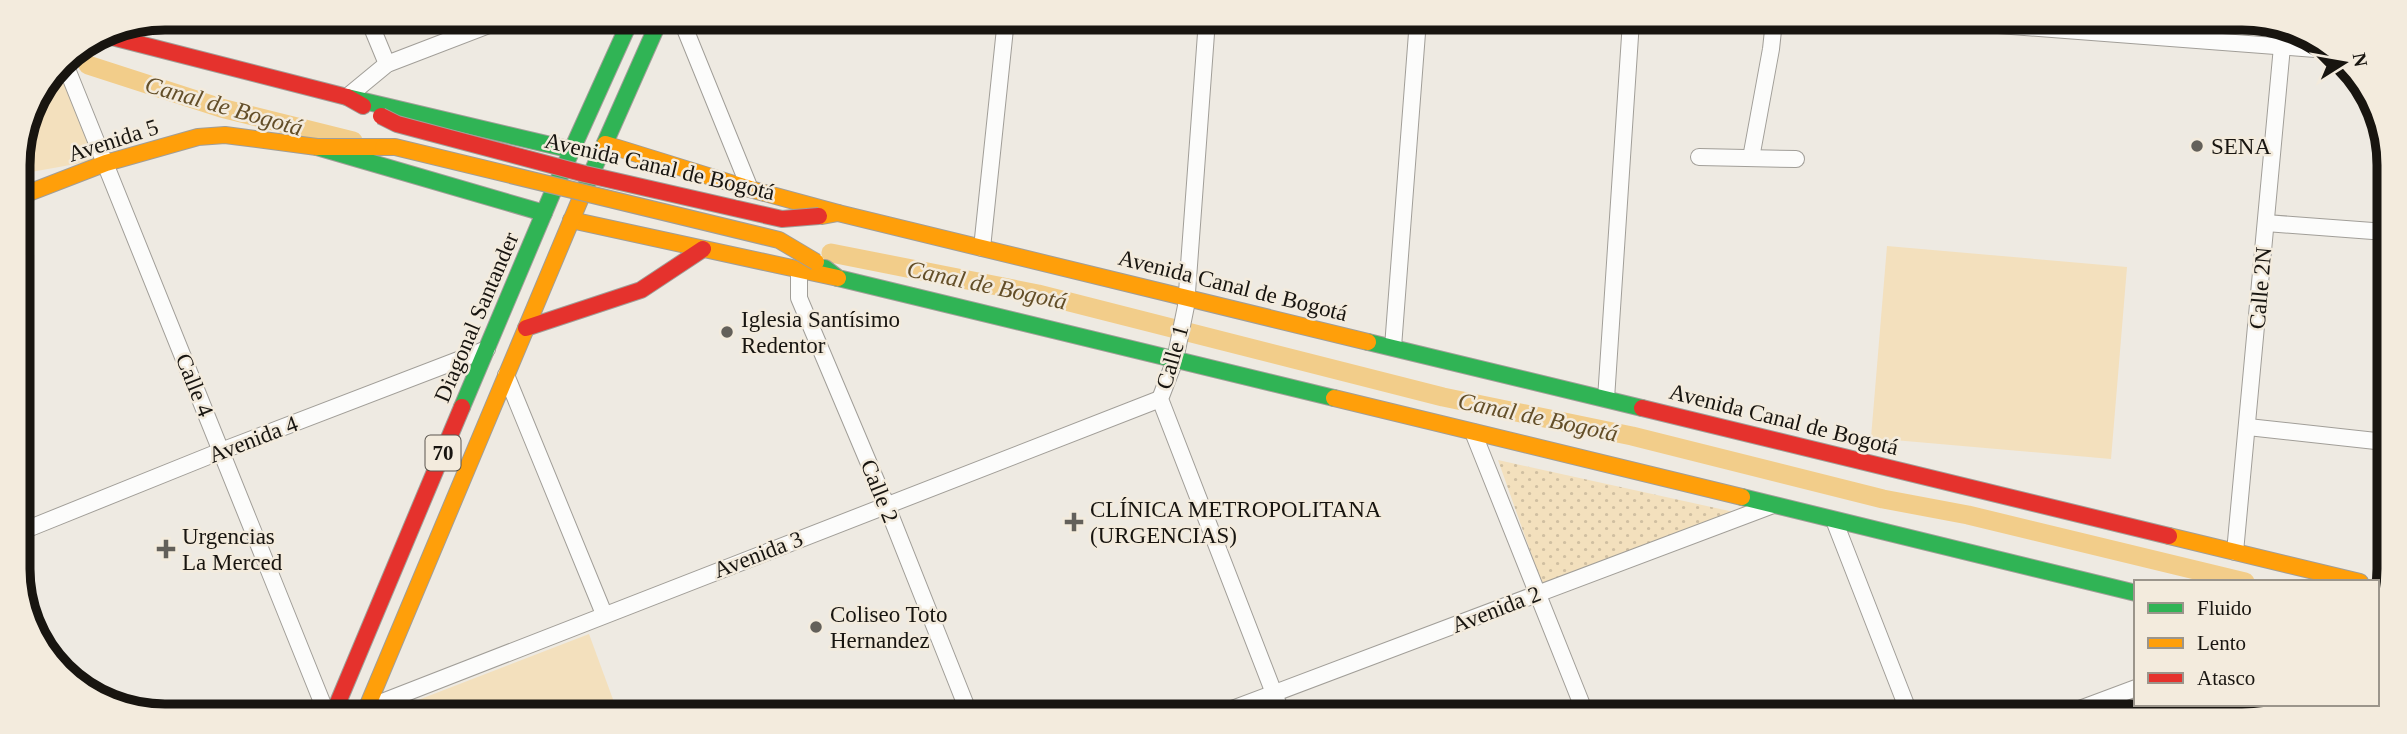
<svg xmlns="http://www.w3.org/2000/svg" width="2407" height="734" viewBox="0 0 2407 734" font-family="Georgia,serif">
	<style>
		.park { fill: #f3e0bd }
		.garden { fill: url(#garden-dots) }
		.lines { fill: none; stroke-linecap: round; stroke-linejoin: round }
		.canal { stroke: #f2cd8a; stroke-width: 19 }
		.street-casing { stroke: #a19e98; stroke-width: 18 }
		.fast-casing { stroke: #a19e98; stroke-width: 18 }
		.slow-casing { stroke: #a19e98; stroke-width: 18 }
		.jam-casing { stroke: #a19e98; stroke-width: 18 }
		.street { stroke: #fcfcfb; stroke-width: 16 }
		.fast { stroke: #30b455; stroke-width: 16 }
		.slow { stroke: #ff9f0a; stroke-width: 16 }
		.jam { stroke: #e5322d; stroke-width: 16 }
		.slow-bridge-casing { stroke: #a19e98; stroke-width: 18; stroke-linecap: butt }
		.jam-bridge-casing { stroke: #a19e98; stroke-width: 18; stroke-linecap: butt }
		.slow-bridge { stroke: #ff9f0a; stroke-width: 16 }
		.jam-bridge { stroke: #e5322d; stroke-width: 16 }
		.poi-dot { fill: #63605a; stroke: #f3ebdd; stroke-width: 2.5 }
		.labels { text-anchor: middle; stroke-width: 5; stroke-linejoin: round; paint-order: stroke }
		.shield { fill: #f3ebdd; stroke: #5a554e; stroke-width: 2 }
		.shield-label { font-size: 21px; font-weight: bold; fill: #181510 }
		.street-label { font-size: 23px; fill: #181510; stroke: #f3ebdd }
		.poi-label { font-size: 23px; fill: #181510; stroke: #f3ebdd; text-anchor: start }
		.water-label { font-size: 24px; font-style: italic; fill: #634e28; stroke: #f3ebdd }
		.rim { fill: none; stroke: #181510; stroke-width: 9 }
	</style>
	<defs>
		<pattern id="garden-dots" width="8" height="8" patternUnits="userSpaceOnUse" patternTransform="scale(1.75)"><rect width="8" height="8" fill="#f3e0bd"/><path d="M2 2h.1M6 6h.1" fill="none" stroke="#d0bfa1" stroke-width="1.8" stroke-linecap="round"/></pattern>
	</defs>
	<rect width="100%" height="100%" fill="#eeeae2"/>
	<g class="park">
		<path d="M56 67 98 160 20 174 18 155 29 108Z"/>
		<path d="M1887 246 2127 267 2111 459 1871 438Z"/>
		<path d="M589 634 618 713 387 712Z"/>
	</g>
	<path class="garden" d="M1498 460 1743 514 1544 590Z"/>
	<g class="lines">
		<g class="canal">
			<path d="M88 65 221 108 353 141"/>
			<path d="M831 253 1038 294 1443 397 1632 436 1883 499 1968 515 2245 582"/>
			<path d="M2377 613 2380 614"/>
		</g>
		<g class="street-casing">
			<g id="street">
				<path d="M368 18 387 64"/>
				<path d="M681 19 750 189"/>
				<path d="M1207 20 1186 306 1175 360 1160 399 1282 714"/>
				<path d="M1959 22 2328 50"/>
				<path d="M63 59 326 712"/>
				<path d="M347 97 387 64 507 18"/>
				<path d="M1699 157 1796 159"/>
				<path d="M1751 158 1771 49 1774 21"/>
				<path d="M2266 223 2386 232"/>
				<path d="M982 248 1006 19"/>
				<path d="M799 269V298L886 504 969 713"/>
				<path d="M1393 347 1418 20"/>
				<path d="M506 375 604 614"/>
				<path d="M1606 399 1631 21"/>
				<path d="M2248 427 2385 442"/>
				<path d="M1473 432 1586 715"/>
				<path d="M1834 520 1910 715"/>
				<path d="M20 532 221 451 487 349"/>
				<path d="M2235 552 2284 25"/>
				<path d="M2214 704 2218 716"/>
				<path d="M367 708 1160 399"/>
				<path d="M1219 714 1773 505"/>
				<path d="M2061 716 2136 688"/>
			</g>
		</g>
		<g class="fast-casing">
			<g id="fast">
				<path d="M347 97 572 150"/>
				<path d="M317 147 544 213"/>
				<path d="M582 195 660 19"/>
				<path d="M825 268 838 278 1334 398"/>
				<path d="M1368 342 1642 408"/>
				<path d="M462 407 552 194 631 19"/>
				<path d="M1742 497 2136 593"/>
			</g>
		</g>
		<g class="slow-casing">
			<g id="slow">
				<path d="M605 144 750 189 838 213"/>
				<path d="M18 197 106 163 198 137 225 135 317 147H383"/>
				<path d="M822 216 838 213 1368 342"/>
				<path d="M571 220 838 278"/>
				<path d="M1334 398 1742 497"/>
				<path d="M2169 536 2360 582"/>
				<path d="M365 712 582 195"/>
			</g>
		</g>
		<g class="jam-casing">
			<g id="jam">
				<path d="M100 34 347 97 363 106"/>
				<path d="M526 328 641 290 703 249"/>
				<path d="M1642 408 2169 536"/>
				<path d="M2377 586 2385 588"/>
				<path d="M334 712 462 407"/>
			</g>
		</g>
		<use href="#street" class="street"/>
		<use href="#fast" class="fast"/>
		<use href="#slow" class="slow"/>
		<use href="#jam" class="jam"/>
		<g class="slow-bridge-casing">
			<path id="slow-bridge" d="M383 147H395L779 240 816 262"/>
		</g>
		<g class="jam-bridge-casing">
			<path id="jam-bridge" d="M381 116 397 124 585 174 782 219 819 216"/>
		</g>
		<use href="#slow-bridge" class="slow-bridge"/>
		<use href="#jam-bridge" class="jam-bridge"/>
	</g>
	<g class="poi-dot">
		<circle cx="2197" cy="146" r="7"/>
		<circle cx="727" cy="332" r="7"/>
		<path d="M1070.5 511.5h7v7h7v7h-7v7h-7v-7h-7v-7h7z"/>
		<path d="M162.5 538.5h7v7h7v7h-7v7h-7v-7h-7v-7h7z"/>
		<circle cx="816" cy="627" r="7"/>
	</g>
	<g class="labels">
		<rect class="shield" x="425.5" y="435.5" width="35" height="35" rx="5"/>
		<g class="shield-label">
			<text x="443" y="460">70</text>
		</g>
		<g class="street-label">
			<text transform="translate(113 140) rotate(-18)" y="8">Avenida 5</text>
			<text transform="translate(660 166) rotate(13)" y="8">Avenida Canal de Bogotá</text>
			<text transform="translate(1233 285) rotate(14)" y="8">Avenida Canal de Bogotá</text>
			<text transform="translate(2260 288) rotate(-85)" y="8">Calle 2N</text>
			<text transform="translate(476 317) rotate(-67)" y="8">Diagonal Santander</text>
			<text transform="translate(1172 357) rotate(-74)" y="8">Calle 1</text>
			<text transform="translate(195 385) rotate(68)" y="8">Calle 4</text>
			<text transform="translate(1784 419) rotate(14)" y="8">Avenida Canal de Bogotá</text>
			<text transform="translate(253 439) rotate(-21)" y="8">Avenida 4</text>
			<text transform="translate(880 491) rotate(68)" y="8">Calle 2</text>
			<text transform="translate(758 554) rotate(-21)" y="8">Avenida 3</text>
			<text transform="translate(1496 609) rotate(-21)" y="8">Avenida 2</text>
		</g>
		<g class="poi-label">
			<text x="2211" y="154">SENA</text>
			<text x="741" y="327">Iglesia Santísimo<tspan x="741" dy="26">Redentor</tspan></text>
			<text x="1090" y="517">CLÍNICA METROPOLITANA<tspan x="1090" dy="26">(URGENCIAS)</tspan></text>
			<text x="182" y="544">Urgencias<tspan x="182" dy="26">La Merced</tspan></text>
			<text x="830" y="622">Coliseo Toto<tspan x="830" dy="26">Hernandez</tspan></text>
		</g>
		<g class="water-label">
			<text transform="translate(224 106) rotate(16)" y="8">Canal de Bogotá</text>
			<text transform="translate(987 285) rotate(12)" y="8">Canal de Bogotá</text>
			<text transform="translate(1538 417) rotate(12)" y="8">Canal de Bogotá</text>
		</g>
	</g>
	<path d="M0 0H2407V734H0ZM165 30H2242A135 135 0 0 1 2377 165V569A135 135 0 0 1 2242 704H165A135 135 0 0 1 30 569V165A135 135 0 0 1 165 30Z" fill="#f3ebdd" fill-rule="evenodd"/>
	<path class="rim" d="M165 30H2242A135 135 0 0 1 2377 165V569A135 135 0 0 1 2242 704H165A135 135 0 0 1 30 569V165A135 135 0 0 1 165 30Z"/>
	<rect x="2134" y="580" width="245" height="126" fill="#f3ebdd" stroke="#9b958b" stroke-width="2"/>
	<rect x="2148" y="603" width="35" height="10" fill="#30b455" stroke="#9b958b" stroke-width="2"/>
	<text x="2197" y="615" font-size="21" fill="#181510">Fluido</text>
	<rect x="2148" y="638" width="35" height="10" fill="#ff9f0a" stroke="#9b958b" stroke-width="2"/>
	<text x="2197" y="650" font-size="21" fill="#181510">Lento</text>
	<rect x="2148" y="673" width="35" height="10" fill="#e5322d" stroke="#9b958b" stroke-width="2"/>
	<text x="2197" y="685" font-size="21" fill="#181510">Atasco</text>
	<g transform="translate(2344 63) rotate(79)" stroke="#f3ebdd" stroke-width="5" paint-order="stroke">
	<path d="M0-5L12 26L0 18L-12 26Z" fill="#181510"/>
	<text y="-10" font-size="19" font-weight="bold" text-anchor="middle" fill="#181510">N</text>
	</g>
</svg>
